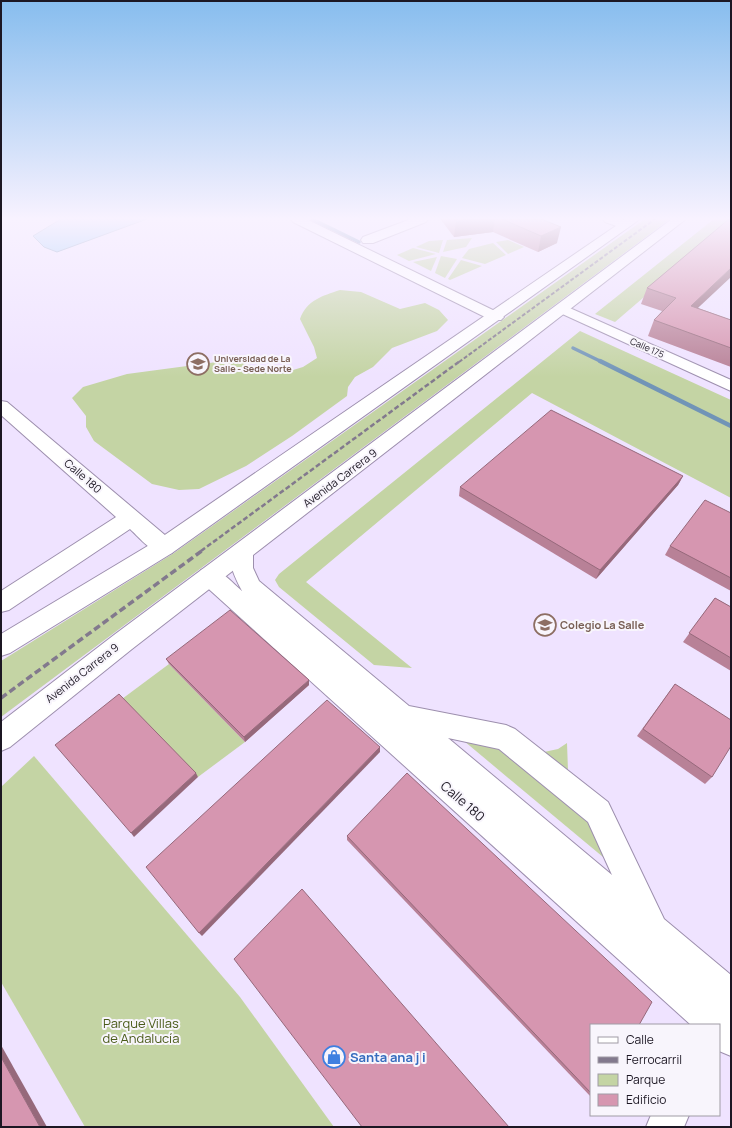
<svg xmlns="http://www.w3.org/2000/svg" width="732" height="1128" viewBox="0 0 732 1128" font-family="Manrope,sans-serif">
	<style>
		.green { fill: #c4d4a4 }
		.water { fill: #96caf7; stroke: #7194b7 }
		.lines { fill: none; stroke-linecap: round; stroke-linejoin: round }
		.stream-far1 { stroke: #7194b7; stroke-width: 3.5 }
		.stream { stroke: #7194b7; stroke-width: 4.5 }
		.minor-casing { stroke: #9d8fae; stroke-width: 2 }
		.major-casing { stroke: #9d8fae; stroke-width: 2 }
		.minor { fill: #fff; fill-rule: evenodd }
		.major { fill: #fff; fill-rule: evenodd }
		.rail-far2 { stroke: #82798d; stroke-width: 2; stroke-dasharray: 4 2; stroke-linecap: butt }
		.rail-far1 { stroke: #82798d; stroke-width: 2.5; stroke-dasharray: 5 2.5; stroke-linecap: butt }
		.rail { stroke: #82798d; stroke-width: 3.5; stroke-dasharray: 7 3.5; stroke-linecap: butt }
		.wall { fill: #b88197 }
		.shaded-wall { fill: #96697b }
		.building { fill: #d696b0; stroke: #96697b }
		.labels { text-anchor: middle; stroke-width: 4; stroke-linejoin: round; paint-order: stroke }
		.far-street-label { font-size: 9px; fill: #1c1723; stroke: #f8f5fc }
		.far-education-label { font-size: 9px; font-weight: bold; fill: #785e54; stroke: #f8f5fc; text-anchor: start }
		.street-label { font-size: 11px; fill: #1c1723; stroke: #f8f5fc }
		.education-label { font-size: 11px; font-weight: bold; fill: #785e54; stroke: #f8f5fc; text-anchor: start }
		.near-street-label { font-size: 13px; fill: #1c1723; stroke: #f8f5fc }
		.near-park-label { font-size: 13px; fill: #4a5b19; stroke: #f8f5fc }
		.near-shop-label { font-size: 13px; font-weight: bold; fill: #366cbe; stroke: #f8f5fc; text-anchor: start }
	</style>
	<rect width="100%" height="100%" fill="#efe3ff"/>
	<g class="green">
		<path d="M645 219H670L1 717V661L174 553Z"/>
		<path d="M714 219H731L686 261 615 322 595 314Z"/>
		<path d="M472 238 466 247 443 252 447 240Z"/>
		<path d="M443 240 439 253 416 247 429 241Z"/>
		<path d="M508 240 524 247 508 254 496 242Z"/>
		<path d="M493 243 506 255 485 264 462 258 469 249Z"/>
		<path d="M413 248 436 254 409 261 397 255Z"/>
		<path d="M441 256 457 259 445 278 435 273Z"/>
		<path d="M437 257 431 271 413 262Z"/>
		<path d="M461 260 482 266 450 280 448 279Z"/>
		<path d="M340 290 361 292 400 309 425 303 439 310 448 320 437 331 392 348 373 367 355 377 348 387 347 396 292 436 246 466 199 489 179 490 152 484 94 441 86 427V416L72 398 83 387 127 374 232 360 280 374 303 367 317 358 314 347 300 319C307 300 322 296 340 290Z"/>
		<path d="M580 331 731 400V498L532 393 306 582 412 668 374 665 279 587 275 580 279 574Z"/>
		<path d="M169 664 245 742 198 777 122 699Z"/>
		<path d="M464 741 503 746 592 820 609 862Z"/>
		<path d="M567 743 568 771 544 752 558 749Z"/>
		<path d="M34 756 240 997 334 1127H85L1 982V787Z"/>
	</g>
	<path class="water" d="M61 219H147L57 252 44 247 33 236Z"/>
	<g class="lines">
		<g class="stream-far1">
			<path d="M312 219 359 242"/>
			<path d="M573 348 602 362"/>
		</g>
		<path class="stream" d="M600 361 731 426"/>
		<g class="minor-casing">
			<g id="minor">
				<path d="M291 219H306L501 314 504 317 501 320H491L293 222Z"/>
				<path d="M411 219H428L426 222 373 243H363L361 240 363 237Z"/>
				<path d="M603 219C612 219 625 217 631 225L625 229 605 222Z"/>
				<path d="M563 305 731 380V391L558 312 556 309 558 306Z"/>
				<path d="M1 401 7 402 172 541 175 547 172 553C155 558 142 540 130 529L9 610 1 612V591L116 517 1 415Z"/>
				<path d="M242 544 250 546 253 552V568L259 581 409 706 506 725 515 729 608 802 664 919 731 975V1014L730 1013 731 1056 719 1051V1025H691L201 582 198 576 201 570C218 564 230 581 242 591 235 577 226 562 234 546ZM448 738 499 749 588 822 612 875Z"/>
				<path d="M651 1115H689L684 1127H646Z"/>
			</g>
		</g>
		<g class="major-casing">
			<g id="major">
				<path d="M626 219H640L172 553 10 653 1 656V634L156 541Z"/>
				<path d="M672 219H686L132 649 10 747 1 751V722L114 635Z"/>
			</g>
		</g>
		<use href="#minor" class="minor"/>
		<use href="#major" class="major"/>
		<path class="rail-far2" d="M459 362 655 219"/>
		<path class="rail-far1" d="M201 551 460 361"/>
		<path class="rail" d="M1 698 203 550"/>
	</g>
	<g class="wall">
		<path d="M441 219H541L557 243 538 252 493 232 454 237 441 220Z"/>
		<path d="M729 219 698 308 731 320V367L648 336 654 320 662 311 641 304 647 288Z"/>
		<path d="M683 476 678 485 596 579 459 496 460 487Z"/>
		<path d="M731 513V591L665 555 670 546Z"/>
		<path d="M715 598 731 607V671L683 642Z"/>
		<path d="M166 659 309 685 245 742 169 664Z"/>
		<path d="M675 684 712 777 705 784 637 736Z"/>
		<path d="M347 836 591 1025V1097L347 840Z"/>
	</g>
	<g class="shaded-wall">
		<path d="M476 219H495L493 232 454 237 456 221Z"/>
		<path d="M561 227 557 243 538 252 541 236Z"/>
		<path d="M731 268V277L684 321 691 306Z"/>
		<path d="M683 476 678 485 596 579 600 570Z"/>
		<path d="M309 680V685L245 742 244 737Z"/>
		<path d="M380 747V752L202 936 199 933Z"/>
		<path d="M196 773 198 777 134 837 131 833Z"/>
		<path d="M1 1045 47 1127H40L1 1057Z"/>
	</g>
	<g class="building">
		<path d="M454 219H476L456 221Z"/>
		<path d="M502 219H541L561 227 541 236Z"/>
		<path d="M729 219H731V268L691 306 731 320V348L654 320 676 298 647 288Z"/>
		<path d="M551 410 683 476 600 570 460 487Z"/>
		<path d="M705 500 731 513V578L670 546Z"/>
		<path d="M715 598 731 607V658L689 633Z"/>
		<path d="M230 610 309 680 244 737 166 659Z"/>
		<path d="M675 684 731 720V746L712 777 643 729Z"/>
		<path d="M119 694 196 773 131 833 55 745Z"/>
		<path d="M327 700 380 747 199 933 146 867Z"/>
		<path d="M407 773 652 1002 639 1025H591V1093L347 836Z"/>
		<path d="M302 889 509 1127H362L234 959Z"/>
		<path d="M1 1057 40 1127H1Z"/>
	</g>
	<linearGradient id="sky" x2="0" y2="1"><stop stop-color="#87bdee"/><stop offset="0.58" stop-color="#f8f2ff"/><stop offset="1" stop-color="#f8f2ff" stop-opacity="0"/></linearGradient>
	<rect width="732" height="377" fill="url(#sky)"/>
	<defs>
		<g id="university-ring" transform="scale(1.15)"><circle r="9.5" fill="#f8f5fc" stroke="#8d6e63" stroke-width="1.5"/><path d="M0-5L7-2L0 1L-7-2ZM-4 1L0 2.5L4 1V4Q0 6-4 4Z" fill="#8d6e63"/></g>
		<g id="school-ring" transform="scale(1.15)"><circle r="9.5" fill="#f8f5fc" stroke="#8d6e63" stroke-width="1.5"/><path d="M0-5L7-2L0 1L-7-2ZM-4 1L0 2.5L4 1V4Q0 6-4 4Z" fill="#8d6e63"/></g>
		<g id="shop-ring" transform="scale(1.15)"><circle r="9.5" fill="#f8f5fc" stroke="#3f7fe0" stroke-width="1.5"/><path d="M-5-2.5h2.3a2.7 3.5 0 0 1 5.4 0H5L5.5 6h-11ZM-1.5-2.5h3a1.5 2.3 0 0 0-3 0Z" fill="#3f7fe0"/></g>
	</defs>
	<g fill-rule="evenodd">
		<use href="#university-ring" x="198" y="364"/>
		<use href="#school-ring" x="545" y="625"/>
		<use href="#shop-ring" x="334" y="1057"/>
	</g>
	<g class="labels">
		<g class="far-street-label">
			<text transform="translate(647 348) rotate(24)" y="3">Calle 175</text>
		</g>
		<g class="far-education-label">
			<text x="214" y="362">Universidad de La<tspan x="214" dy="10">Salle - Sede Norte</tspan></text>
		</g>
		<g class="street-label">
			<text transform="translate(83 476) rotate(41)" y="4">Calle 180</text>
			<text transform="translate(340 478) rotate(-37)" y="4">Avenida Carrera 9</text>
			<text transform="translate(82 673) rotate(-38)" y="4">Avenida Carrera 9</text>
		</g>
		<g class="education-label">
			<text x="560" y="629">Colegio La Salle</text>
		</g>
		<g class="near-street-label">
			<text transform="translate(463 801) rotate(41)" y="5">Calle 180</text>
		</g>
		<g class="near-park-label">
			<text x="141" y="1028">Parque Villas<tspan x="141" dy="15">de Andalucía</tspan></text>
		</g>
		<g class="near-shop-label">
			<text x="350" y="1062">Santa ana j i</text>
		</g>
	</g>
	<rect width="732" height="1128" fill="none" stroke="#1c1723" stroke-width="4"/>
	<rect x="590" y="1024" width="130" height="92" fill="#f8f5fc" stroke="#a09ca5"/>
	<rect x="598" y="1037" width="20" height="6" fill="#ffffff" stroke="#a09ca5"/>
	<text x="626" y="1044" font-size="12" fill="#1c1723">Calle</text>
	<rect x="598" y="1057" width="20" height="6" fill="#82798d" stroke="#a09ca5"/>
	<text x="626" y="1064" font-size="12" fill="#1c1723">Ferrocarril</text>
	<rect x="598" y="1074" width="20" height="12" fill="#c4d4a4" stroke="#a09ca5"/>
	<text x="626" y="1084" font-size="12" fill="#1c1723">Parque</text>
	<rect x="598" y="1094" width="20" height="12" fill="#d696b0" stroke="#a09ca5"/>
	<text x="626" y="1104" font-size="12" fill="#1c1723">Edificio</text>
</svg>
